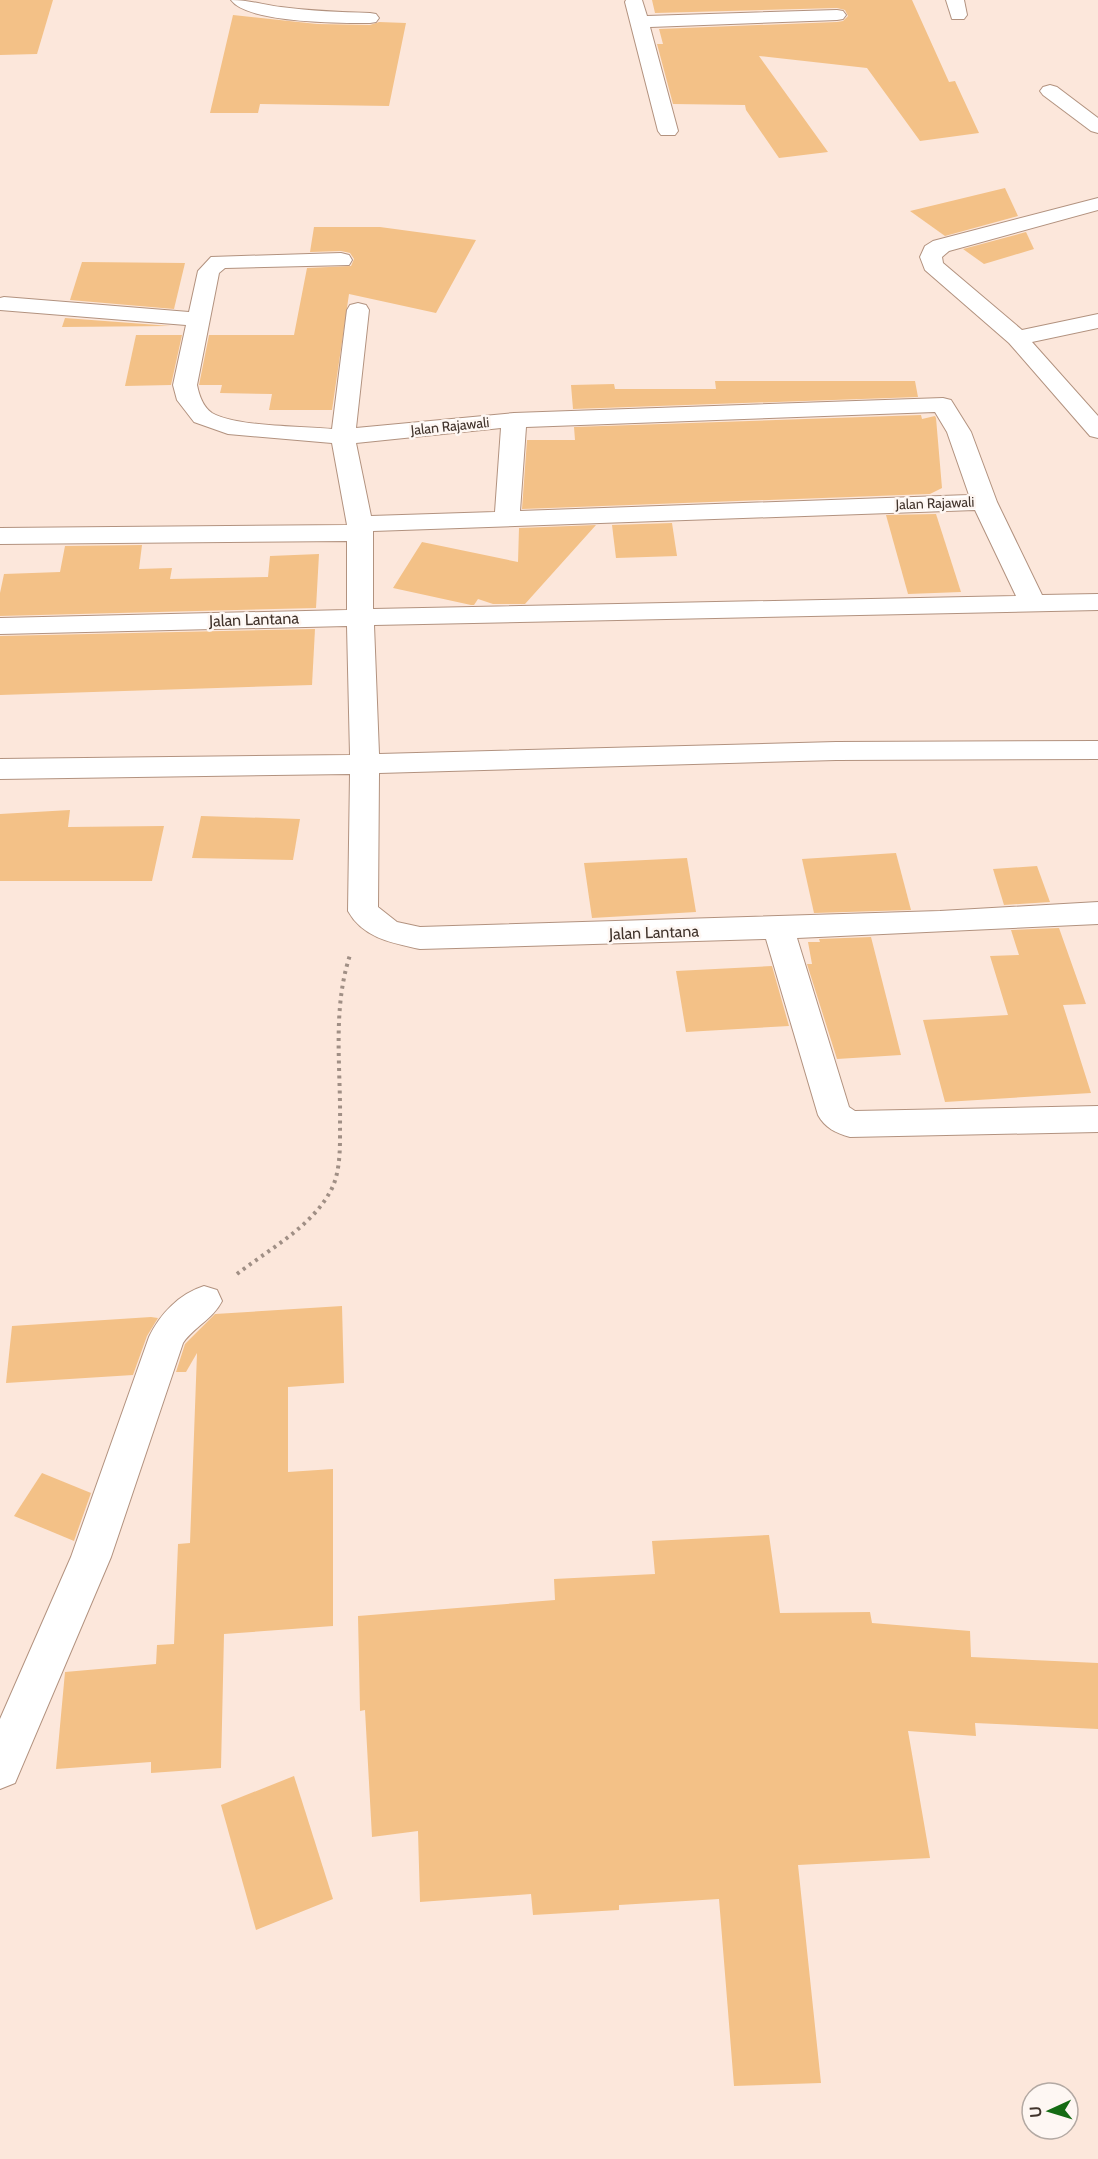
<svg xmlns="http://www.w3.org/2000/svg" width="1098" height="2159" viewBox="0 0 1098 2159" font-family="Cabin,sans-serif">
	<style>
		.building { fill: #f3c187 }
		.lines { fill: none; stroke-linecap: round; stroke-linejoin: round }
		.minor-casing { stroke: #b2927f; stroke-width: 2 }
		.path { stroke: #a08f85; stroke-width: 4; stroke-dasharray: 3 4.5; stroke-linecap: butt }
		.minor { fill: #fff; fill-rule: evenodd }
		.labels { text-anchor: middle; stroke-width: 5; stroke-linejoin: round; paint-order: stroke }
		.far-street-label { font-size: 14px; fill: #42342c; stroke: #fef7f3 }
		.street-label { font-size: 16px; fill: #42342c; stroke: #fef7f3 }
	</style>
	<rect width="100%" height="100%" fill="#fce7db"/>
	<g class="building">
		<path d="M0 0H53L37 54 0 55Z"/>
		<path d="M652 0H912L949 82 955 81 979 133 920 141 867 68 759 56 828 152 779 158 746 110 745 105 673 104 657 44H663L659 29 837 22 843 21 848 16 845 10 837 8 655 13Z"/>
		<path d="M233 15 317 24 370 25 379 22 406 23 389 106 260 104 258 113H210Z"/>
		<path d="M1005 188 1018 216 945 236 910 211Z"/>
		<path d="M314 227H380L476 240 436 313 349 294 332 410H269L272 394 220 393 222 385H199L209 335H294L307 268 351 266 354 259 350 253 341 251 310 252Z"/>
		<path d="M1026 232 1034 249 984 264 963 249Z"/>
		<path d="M82 262 185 263 174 309 70 300Z"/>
		<path d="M65 318 171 326 62 327Z"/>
		<path d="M136 335H182L171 385 125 386Z"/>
		<path d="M715 381H915L918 397 573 409 571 385 614 384 615 389H716Z"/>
		<path d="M921 415 922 419 935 416 936 418 942 488 930 494 522 509 527 440H575L574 427Z"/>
		<path d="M936 514 961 592 908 594 886 515Z"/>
		<path d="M672 523 677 556 616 558 612 525Z"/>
		<path d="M596 525 525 604H493L478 599 474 605H471L393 588 422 542 518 562 519 528Z"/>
		<path d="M142 545 139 569 172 568 170 579 268 577 270 556 319 554 316 608 0 616V593L4 574 60 572 65 546Z"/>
		<path d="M315 629 312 685 0 695V636Z"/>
		<path d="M70 810 68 827 164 826 152 881H0V814Z"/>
		<path d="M201 816 300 819 293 860 192 858Z"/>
		<path d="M896 853 911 910 814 913 802 859Z"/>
		<path d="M687 858 696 912 592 918 584 863Z"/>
		<path d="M1037 866 1050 902 1004 905 993 869Z"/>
		<path d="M1059 928 1086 1004 1063 1005 1091 1093 945 1102 923 1020 1008 1015 990 956 1019 955 1011 930Z"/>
		<path d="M871 937 901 1055 837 1059 807 964H812L808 942H820L819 939Z"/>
		<path d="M772 966 789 1026 686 1032 676 971Z"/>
		<path d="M342 1306 344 1383 288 1387V1472L333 1469V1626L224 1634 221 1768 151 1773V1762L56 1769 65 1672 156 1664 157 1645 174 1644 178 1544 190 1543 197 1353 186 1372H176L185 1344 215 1314Z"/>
		<path d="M151 1317 158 1318 147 1336 133 1375 6 1383 12 1326Z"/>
		<path d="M42 1473 91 1493 74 1541 14 1516Z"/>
		<path d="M769 1535 780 1613 870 1612 872 1623 970 1631 971 1657 1098 1663V1729L975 1723 976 1736 908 1731 930 1858 798 1865 821 2083 734 2086 719 1899 619 1905V1910L533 1915 531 1894 420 1902 418 1831 372 1837 365 1710 360 1711 358 1616 555 1600 554 1579 655 1574 652 1541Z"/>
		<path d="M294 1776 333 1899 256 1930 221 1805Z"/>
	</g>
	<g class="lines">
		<g class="minor-casing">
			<g id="minor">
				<path d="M231 0C249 0 264 5 281 7 311 11 340 12 370 13L376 14 379 18 376 22 370 23C341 23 247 23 231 0Z"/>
				<path d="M626 0H642L647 16 837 10 843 11 846 15 843 19 837 20 650 27 678 131 675 135H661L658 131 625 2Z"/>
				<path d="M946 0H964L967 15 964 19H952Z"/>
				<path d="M1050 85 1057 87 1098 118V133L1091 131 1043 95 1040 91 1043 87Z"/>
				<path d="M1098 198V210L949 251 942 257 943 263 1022 330 1098 314V328L1032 342 1098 416V438L1090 436 1009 343 925 270 920 257 925 246 933 241Z"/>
				<path d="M341 253 349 255 352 260 349 265 225 268 219 273 197 385C199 395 203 407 212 413 237 427 301 426 332 429L347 310 350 305 358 303 366 305 369 310 356 428 514 413 943 398 951 400 971 432 997 502 1042 595 1098 594V610L374 625 379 754 836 742 1098 741V759L836 760 379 773 378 907 397 922 420 927 940 911 1098 902V924L797 938 849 1107 855 1111 1098 1106V1132L850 1137C836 1133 825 1128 818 1115L766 939 420 949C392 943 363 938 348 911L350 774 0 779V759L350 755 347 626 0 634V618L347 610V541L0 544V528L347 525 332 443 228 434 194 422 177 400 173 385 186 325 0 310V298L4 297 189 312 198 271 211 257ZM935 412 947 432 969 495 520 511 526 427ZM501 428 495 512 371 516 356 443ZM975 510 1016 596 373 609V531Z"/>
				<path d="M204 1286 217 1290 222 1301C213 1319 194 1327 183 1343L111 1557 15 1783 0 1789V1719L71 1557 149 1337C160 1314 179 1294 204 1286Z"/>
			</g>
		</g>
		<path class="path" d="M237 1274C268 1250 310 1228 330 1192 341 1173 340 1146 340 1124 341 1068 332 1010 350 955"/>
		<use href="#minor" class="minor"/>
	</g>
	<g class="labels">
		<g class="far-street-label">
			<text transform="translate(450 426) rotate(-6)" y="5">Jalan Rajawali</text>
			<text transform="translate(935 503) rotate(-2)" y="5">Jalan Rajawali</text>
		</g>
		<g class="street-label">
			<text transform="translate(254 619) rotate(-2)" y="6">Jalan Lantana</text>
			<text transform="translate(654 932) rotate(-2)" y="6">Jalan Lantana</text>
		</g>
	</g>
	<g transform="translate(1050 2111) rotate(266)"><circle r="28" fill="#fef7f3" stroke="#b3a9a3" stroke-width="1.5"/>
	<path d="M0-4.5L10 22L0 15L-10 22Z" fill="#156b13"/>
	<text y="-9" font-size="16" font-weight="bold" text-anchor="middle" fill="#42342c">U</text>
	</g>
</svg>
